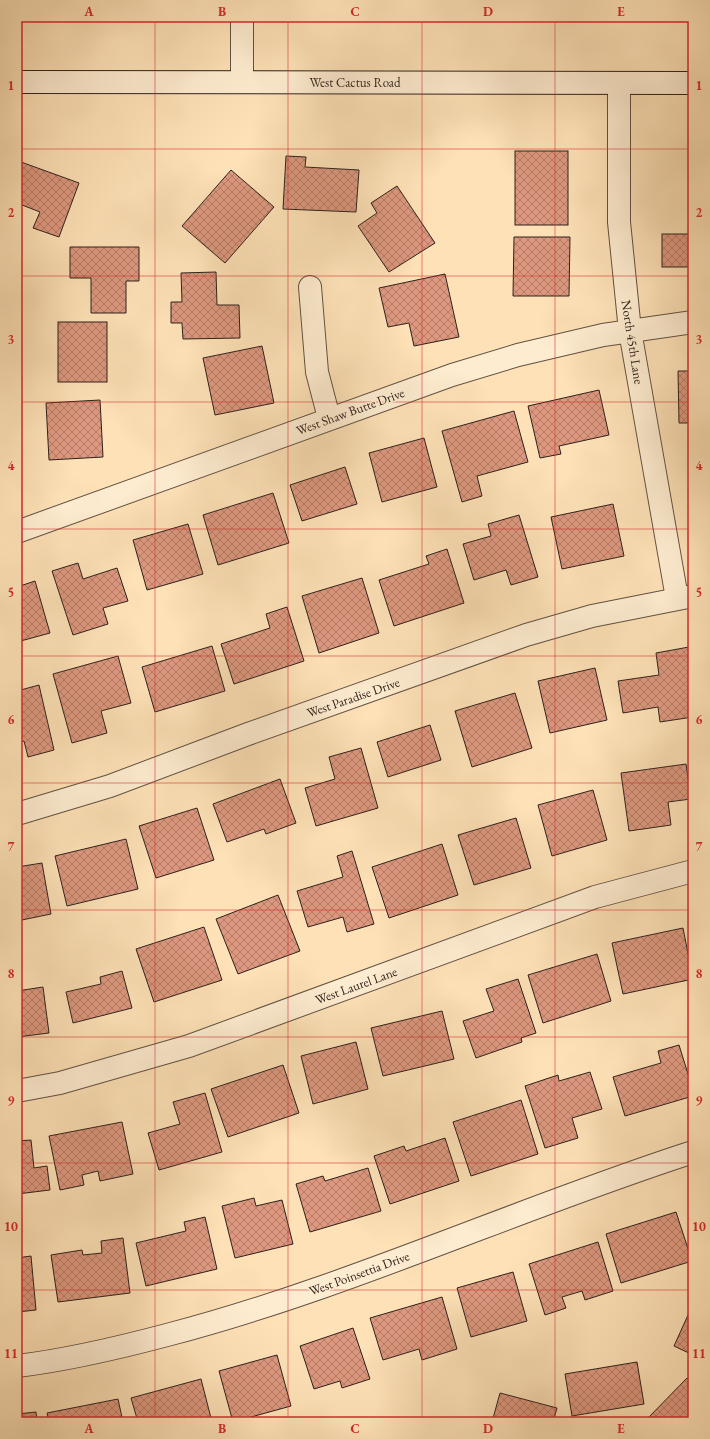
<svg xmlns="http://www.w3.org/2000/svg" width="710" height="1439" viewBox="0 0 710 1439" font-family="'EB Garamond',serif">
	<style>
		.building { fill: url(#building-cross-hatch); stroke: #2e211b }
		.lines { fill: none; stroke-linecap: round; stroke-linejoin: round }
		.minor-casing { stroke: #625142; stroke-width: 24 }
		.secondary-casing { stroke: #2e211b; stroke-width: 24 }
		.minor { stroke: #feecd0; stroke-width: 22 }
		.secondary { stroke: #feecd0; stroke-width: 22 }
		.grid { fill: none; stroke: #d62828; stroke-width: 1; stroke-opacity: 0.55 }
		.labels { text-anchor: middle; stroke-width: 3; stroke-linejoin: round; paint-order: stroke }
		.street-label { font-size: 13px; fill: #2e211b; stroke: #feecd0 }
		.neatline { fill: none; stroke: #d62828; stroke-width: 1.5 }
		.grid-label { font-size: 13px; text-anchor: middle; font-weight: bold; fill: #d62828 }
	</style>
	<defs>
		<pattern id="building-cross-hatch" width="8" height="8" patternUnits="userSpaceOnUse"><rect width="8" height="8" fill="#dd987f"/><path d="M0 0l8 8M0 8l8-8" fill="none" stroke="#b47c67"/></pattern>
	</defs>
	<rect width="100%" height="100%" fill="#fee1b7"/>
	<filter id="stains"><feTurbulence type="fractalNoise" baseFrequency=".005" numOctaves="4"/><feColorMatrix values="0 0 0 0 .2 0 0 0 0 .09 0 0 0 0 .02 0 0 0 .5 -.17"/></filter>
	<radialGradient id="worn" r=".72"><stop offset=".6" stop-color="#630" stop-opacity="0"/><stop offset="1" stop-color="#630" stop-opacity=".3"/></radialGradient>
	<g class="building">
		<rect x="515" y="151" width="53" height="74"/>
		<path d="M286 156 306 157 305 167 359 170 356 212 283 209Z"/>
		<path d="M21 162 79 183 59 237 33 228 40 212 17 203V172Z"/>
		<path d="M231 170 274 207 225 263 182 226Z"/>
		<path d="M397 186 435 243 389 272 358 226 377 213 371 203Z"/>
		<rect x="662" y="234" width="31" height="33"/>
		<path d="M514 237H570L569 296H513Z"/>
		<path d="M70 247H139V281H126V313H91V278H70Z"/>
		<path d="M216 272 217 305H239L240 338 183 339 182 323H171V302H182L181 273Z"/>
		<path d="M445 274 459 337 414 346 409 323 388 327 379 288Z"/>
		<rect x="58" y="322" width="49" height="60"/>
		<path d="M262 346 274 403 215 415 203 358Z"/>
		<path d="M678 371H693V423H679Z"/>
		<path d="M599 390 609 435 559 446 561 454 540 458 528 406Z"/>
		<path d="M100 400 103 457 49 460 46 403Z"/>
		<path d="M514 411 528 462 477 476 482 496 462 502 442 431Z"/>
		<path d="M424 438 437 487 382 502 369 453Z"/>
		<path d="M345 467 357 504 302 521 290 485Z"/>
		<path d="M273 493 289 543 218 565 203 515Z"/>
		<path d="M613 504 624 556 562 569 551 517Z"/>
		<path d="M519 515 538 577 511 585 506 570 474 580 463 544 491 536 488 524Z"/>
		<path d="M188 524 203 574 147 590 133 540Z"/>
		<path d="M447 549 464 603 394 626 379 580 429 564 426 556Z"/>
		<path d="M78 563 83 579 117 568 128 601 103 608 108 624 73 635 52 571Z"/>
		<path d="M362 578 379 633 319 653 302 596Z"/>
		<path d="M35 581 50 633 17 642V587Z"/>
		<path d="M287 607 304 661 234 684 221 644 270 628 266 614Z"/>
		<path d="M212 646 225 691 155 712 142 667Z"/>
		<path d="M689 647 693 674V717L660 722 658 707 623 713 618 681 659 675 656 653Z"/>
		<path d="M118 656 131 703 101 711 107 733 72 743 53 674Z"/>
		<path d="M595 668 607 720 550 733 538 681Z"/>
		<path d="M39 685 54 750 28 757 24 741 17 743V691Z"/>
		<path d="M515 693 532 748 472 767 455 711Z"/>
		<path d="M430 725 441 760 388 777 377 742Z"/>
		<path d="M361 748 378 808 316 826 305 788 335 779 329 757Z"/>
		<path d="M686 764 691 799 668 802 671 825 629 831 621 773Z"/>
		<path d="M280 779 296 823 266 834 264 829 227 842 213 804Z"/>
		<path d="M593 790 607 840 552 856 538 805Z"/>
		<path d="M197 808 214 860 156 878 139 826Z"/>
		<path d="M516 818 531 868 474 885 458 835Z"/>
		<path d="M126 839 138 889 67 906 55 856Z"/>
		<path d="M442 844 458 895 389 918 372 867Z"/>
		<path d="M352 851 374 924 347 932 343 917 308 927 297 891 343 877 337 856Z"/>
		<path d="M42 863 51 914 17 921V867Z"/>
		<path d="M278 895 300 951 238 974 216 919Z"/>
		<path d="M204 927 222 980 154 1002 136 949Z"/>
		<path d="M683 928 693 979 623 994 612 943Z"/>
		<path d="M597 954 611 1001 543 1023 528 975Z"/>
		<path d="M122 971 132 1008 73 1023 66 992 101 984 100 977Z"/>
		<path d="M518 979 536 1033 521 1038 522 1042 476 1058 463 1021 494 1011 486 989Z"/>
		<path d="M43 987 49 1033 17 1037V991Z"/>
		<path d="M442 1011 454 1059 383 1076 371 1028Z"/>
		<path d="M356 1042 368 1089 313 1104 301 1056Z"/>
		<path d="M679 1045 693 1090V1096L625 1116 613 1077 661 1063 658 1051Z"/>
		<path d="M283 1065 299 1113 228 1137 211 1089Z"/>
		<path d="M590 1072 602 1109 572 1118 578 1138 545 1148 525 1086 558 1075 559 1081Z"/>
		<path d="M205 1093 222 1152 159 1170 148 1133 180 1124 173 1102Z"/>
		<path d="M521 1100 538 1154 471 1176 453 1122Z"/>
		<path d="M122 1122 133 1174 100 1181 98 1171 82 1175 84 1185 60 1190 49 1136Z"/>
		<path d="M445 1138 459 1181 390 1204 374 1156 404 1146 406 1151Z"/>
		<path d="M31 1140 34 1168 47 1166 50 1190 17 1194V1141Z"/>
		<path d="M368 1168 381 1211 310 1232 296 1184 323 1176 325 1181Z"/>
		<path d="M254 1198 256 1206 282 1200 293 1244 235 1258 222 1206Z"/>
		<path d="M676 1212 692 1261 621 1283 606 1234Z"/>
		<path d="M205 1217 217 1269 146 1286 136 1243 186 1231 184 1222Z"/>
		<path d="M123 1238 130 1293 58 1302 51 1255 82 1250 83 1255 102 1253 101 1241Z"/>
		<path d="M598 1242 613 1291 585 1300 582 1291 562 1297 566 1308 545 1315 529 1264Z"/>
		<path d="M31 1256 36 1310 17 1312V1258Z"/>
		<path d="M513 1272 527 1321 471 1337 457 1288Z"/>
		<path d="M442 1297 457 1349 422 1360 419 1349 383 1360 370 1318Z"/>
		<path d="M693 1304V1355L674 1346Z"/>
		<path d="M353 1328 370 1379 342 1388 340 1381 314 1389 300 1346Z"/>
		<path d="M277 1355 291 1406 233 1422 219 1371Z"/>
		<path d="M637 1362 644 1404 572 1416 565 1374Z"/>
		<path d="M687 1378 693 1384V1395L689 1399 693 1403V1422H652L648 1418Z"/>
		<path d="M201 1379 212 1422H138L131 1398Z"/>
		<path d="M500 1393 557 1408 553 1422H492Z"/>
		<path d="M118 1399 123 1422H49L47 1413Z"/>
		<path d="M36 1412 37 1422H17V1414Z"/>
	</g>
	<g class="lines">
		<g class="minor-casing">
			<g id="minor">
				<path d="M242 81V17"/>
				<path d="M619 83V222L630 331 677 598"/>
				<path d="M310 287 317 372 329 418"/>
				<path d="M17 532 452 375 518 355 603 335 693 322"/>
				<path d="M17 814 110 786 248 734 526 635 592 616 693 596"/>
				<path d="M17 1091 60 1083 189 1046 595 897 693 871"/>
				<path d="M17 1366C68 1360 118 1348 167 1335 347 1288 516 1209 693 1152"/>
			</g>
		</g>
		<g class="secondary-casing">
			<path id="secondary" d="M17 82 693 83"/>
		</g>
		<use href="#minor" class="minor"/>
		<use href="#secondary" class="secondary"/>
	</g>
	<path class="grid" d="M155 17V1422M288 17V1422M422 17V1422M555 17V1422M17 149H693M17 276H693M17 402H693M17 529H693M17 656H693M17 783H693M17 910H693M17 1037H693M17 1163H693M17 1290H693"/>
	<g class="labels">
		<g class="street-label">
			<text x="355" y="87">West Cactus Road</text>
			<text transform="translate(633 342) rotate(81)" y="5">North 45th Lane</text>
			<text transform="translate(350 411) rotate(-20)" y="5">West Shaw Butte Drive</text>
			<text transform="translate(353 697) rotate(-19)" y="5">West Paradise Drive</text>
			<text transform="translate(356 985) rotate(-20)" y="5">West Laurel Lane</text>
			<text transform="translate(359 1273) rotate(-20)" y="5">West Poinsettia Drive</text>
		</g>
	</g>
	<rect width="710" height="1439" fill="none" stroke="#fee1b7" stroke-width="44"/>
	<rect x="22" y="22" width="666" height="1395" class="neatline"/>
	<g class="grid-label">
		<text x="89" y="16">A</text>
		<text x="222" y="16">B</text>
		<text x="355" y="16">C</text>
		<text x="488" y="16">D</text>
		<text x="621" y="16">E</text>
		<text x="11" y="90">1</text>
		<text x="699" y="90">1</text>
		<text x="11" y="217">2</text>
		<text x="699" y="217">2</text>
		<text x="11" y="344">3</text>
		<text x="699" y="344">3</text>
		<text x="11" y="470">4</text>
		<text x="699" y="470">4</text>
		<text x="11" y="597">5</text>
		<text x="699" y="597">5</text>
		<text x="11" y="724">6</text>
		<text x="699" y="724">6</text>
		<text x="11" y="851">7</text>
		<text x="699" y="851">7</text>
		<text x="11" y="978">8</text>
		<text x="699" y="978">8</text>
		<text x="11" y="1105">9</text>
		<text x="699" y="1105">9</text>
		<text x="11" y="1231">10</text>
		<text x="699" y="1231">10</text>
		<text x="11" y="1358">11</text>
		<text x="699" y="1358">11</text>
		<text x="89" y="1433">A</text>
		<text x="222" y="1433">B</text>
		<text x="355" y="1433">C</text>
		<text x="488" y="1433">D</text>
		<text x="621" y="1433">E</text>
	</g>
	<rect width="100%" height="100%" filter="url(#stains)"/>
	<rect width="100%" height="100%" fill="url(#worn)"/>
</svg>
